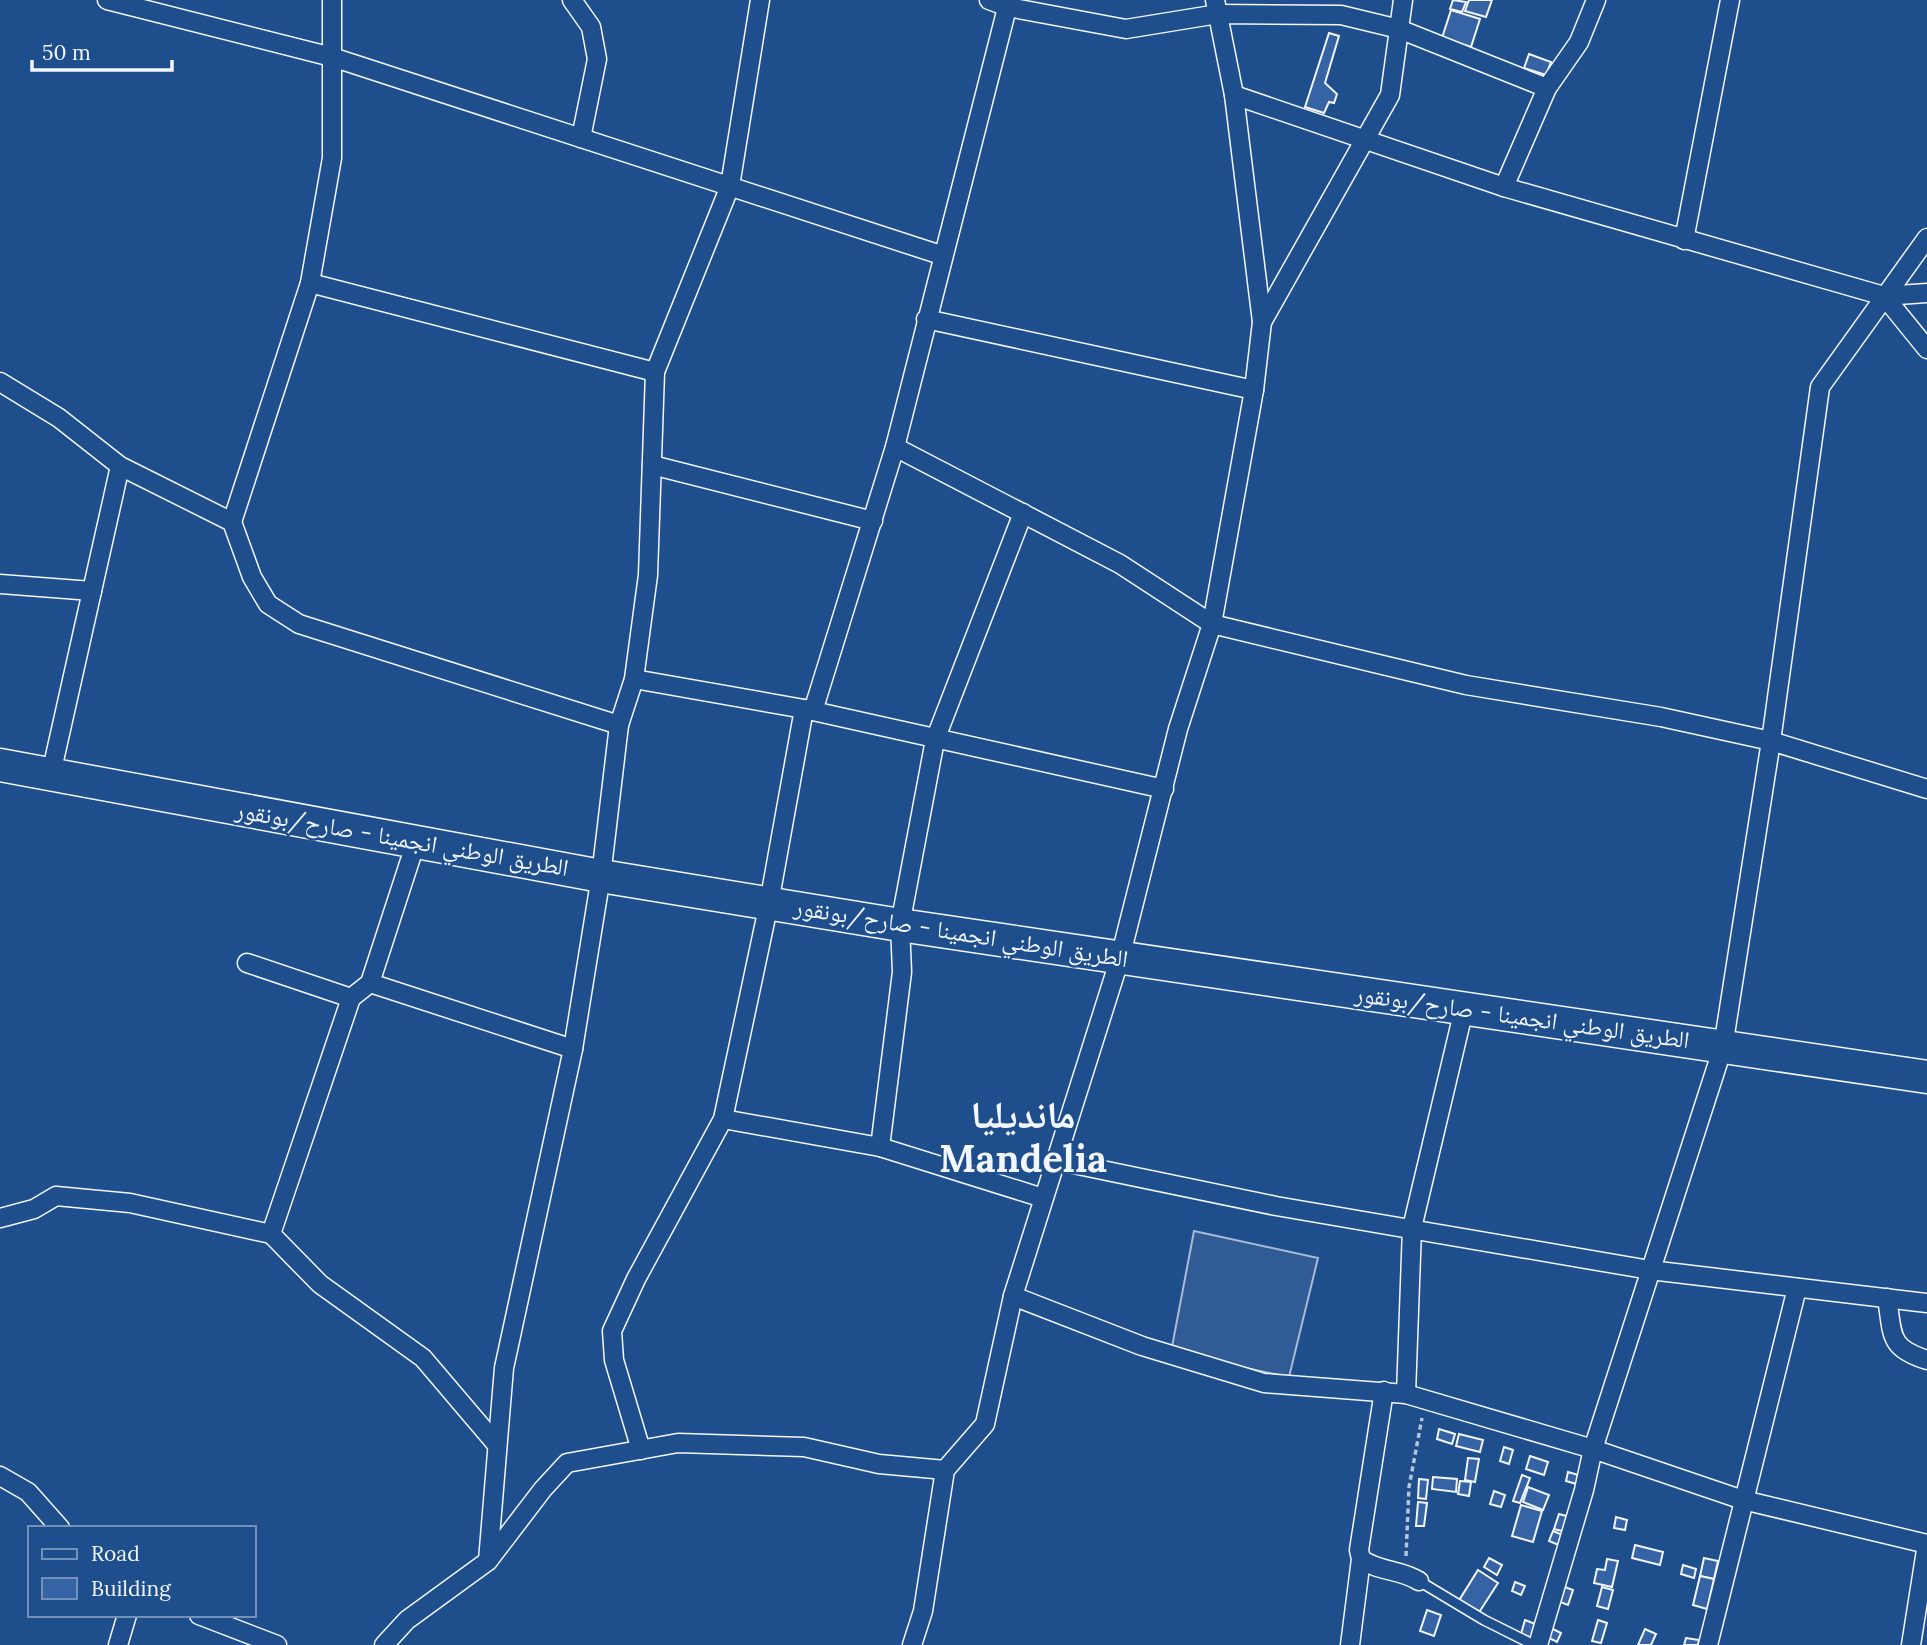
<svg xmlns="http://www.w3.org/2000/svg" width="1927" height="1645" viewBox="0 0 1927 1645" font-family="Lora,'Noto Naskh Arabic',serif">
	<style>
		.built { fill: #305b95; stroke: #a8bbd7; stroke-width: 2 }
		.building { fill: #3563a3; stroke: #f2f6ff; stroke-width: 2 }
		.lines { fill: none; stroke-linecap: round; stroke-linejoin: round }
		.lane-casing { stroke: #f2f6ff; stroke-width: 12 }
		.street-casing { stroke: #f2f6ff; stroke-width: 21 }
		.highway-casing { stroke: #f2f6ff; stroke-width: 35 }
		.path { stroke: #b3c4dc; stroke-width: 3.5; stroke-dasharray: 5 3.5; stroke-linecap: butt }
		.lane { stroke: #1f4e8c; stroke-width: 9 }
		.street { stroke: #1f4e8c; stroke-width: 18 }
		.highway { stroke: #1f4e8c; stroke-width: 32 }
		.labels { text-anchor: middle; stroke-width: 5; stroke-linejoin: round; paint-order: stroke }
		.street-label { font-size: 24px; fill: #f2f6ff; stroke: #1f4e8c }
		.town-label { font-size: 38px; font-weight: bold; fill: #f2f6ff; stroke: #1f4e8c }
	</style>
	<rect width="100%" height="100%" fill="#1f4e8c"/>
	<path class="built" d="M1194 1231 1318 1258 1289 1377 1171 1352Z"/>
	<g class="building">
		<path d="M1453 0 1466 2 1462 12 1450 9Z"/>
		<path d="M1469 0H1492L1486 17 1465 11Z"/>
		<path d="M1451 10 1480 19 1471 47 1442 38Z"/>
		<path d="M1329 33 1339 36 1325 83 1337 94 1334 103 1329 102 1324 113 1305 107Z"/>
		<path d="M1529 54 1551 62 1546 75 1524 68Z"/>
		<path d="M1439 1429 1455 1434 1452 1444 1437 1439Z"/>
		<path d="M1459 1434 1483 1440 1480 1452 1456 1446Z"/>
		<path d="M1504 1447 1513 1450 1509 1464 1500 1461Z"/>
		<path d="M1530 1456 1548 1462 1544 1475 1526 1469Z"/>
		<path d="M1468 1458 1479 1459 1475 1482 1465 1480Z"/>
		<path d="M1568 1472 1585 1477 1583 1486 1566 1481Z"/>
		<path d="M1522 1475 1530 1478 1520 1503 1513 1501Z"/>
		<path d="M1433 1477 1457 1479 1456 1492 1432 1489Z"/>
		<path d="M1419 1479 1428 1480 1426 1499 1418 1498Z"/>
		<path d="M1460 1481 1471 1482 1469 1496 1458 1494Z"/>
		<path d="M1528 1487 1549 1495 1543 1510 1523 1502Z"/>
		<path d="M1494 1491 1505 1495 1501 1507 1490 1504Z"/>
		<path d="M1418 1502 1427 1503 1424 1526H1416Z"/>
		<path d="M1521 1505 1542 1511 1533 1542 1512 1536Z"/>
		<path d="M1559 1514 1570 1517 1566 1532 1554 1529Z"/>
		<path d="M1616 1517 1627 1520 1625 1530 1614 1528Z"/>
		<path d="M1553 1531 1565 1536 1561 1546 1549 1541Z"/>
		<path d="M1635 1545 1663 1552 1660 1565 1632 1558Z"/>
		<path d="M1489 1558 1502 1565 1497 1575 1484 1567Z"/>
		<path d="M1704 1558 1718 1561 1714 1579 1700 1576Z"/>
		<path d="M1607 1559 1618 1561 1612 1587 1594 1583 1597 1569 1605 1570Z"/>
		<path d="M1683 1565 1696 1569 1694 1578 1681 1574Z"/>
		<path d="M1478 1570 1498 1583 1478 1614 1458 1602Z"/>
		<path d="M1700 1576 1714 1579 1707 1609 1693 1605Z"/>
		<path d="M1515 1582 1525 1586 1521 1595 1512 1591Z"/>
		<path d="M1565 1587 1573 1590 1568 1605 1560 1602Z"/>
		<path d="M1602 1587 1613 1590 1608 1609 1597 1606Z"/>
		<path d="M1427 1610 1441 1615 1434 1636 1420 1631Z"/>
		<path d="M1525 1620 1538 1625 1534 1639 1521 1634Z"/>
		<path d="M1598 1620 1607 1623 1601 1643 1592 1641Z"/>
		<path d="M1551 1628 1561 1633 1557 1642 1547 1637Z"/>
		<path d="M1645 1629 1656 1634 1651 1645H1638Z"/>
		<path d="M1686 1638 1699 1640 1698 1645H1684Z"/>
	</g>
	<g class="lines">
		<g class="lane-casing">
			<path id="lane" d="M1419 1581 1484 1620 1534 1645"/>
		</g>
		<g class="street-casing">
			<g id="street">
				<path d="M107 0 332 57 941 255"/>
				<path d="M572 0 591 27 597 59 581 138"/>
				<path d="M989 0 1008 7 1126 29 1218 14 1341 15 1399 29 1547 88"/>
				<path d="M1234 95 1504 187 1884 296 1927 349"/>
				<path d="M1504 187 1547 88 1579 42 1596 0"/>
				<path d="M1684 240 1730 0"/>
				<path d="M310 283 655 372"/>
				<path d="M1884 296 1927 293"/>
				<path d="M926 319 1254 390"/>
				<path d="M1262 322 1390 95 1403 0"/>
				<path d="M0 382 59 418 120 466 232 522 252 577 268 604 299 624 619 725"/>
				<path d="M895 447 1120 564 1212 624 1466 685 1661 717 1771 741 1927 789"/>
				<path d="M652 465 873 521"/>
				<path d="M232 522 310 283 332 158V0"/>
				<path d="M0 584 92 591"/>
				<path d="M634 679 804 709"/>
				<path d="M813 711 1164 789"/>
				<path d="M51 774 120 466"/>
				<path d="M247 963 351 998 370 983 573 1049"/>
				<path d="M370 983 416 842"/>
				<path d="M723 1119 880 1147 1043 1198"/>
				<path d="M880 1147 902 972 900 925 935 740 1023 513"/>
				<path d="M1054 1160 1276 1206 1650 1270 1927 1303"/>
				<path d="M0 1218 34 1209 56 1196 130 1203 271 1234 320 1284 423 1358 497 1445"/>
				<path d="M271 1234 351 998"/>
				<path d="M1013 1296 1142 1346 1264 1383 1406 1394 1593 1449 1743 1500 1927 1544"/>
				<path d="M1887 1298C1893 1335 1888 1348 1927 1360"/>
				<path d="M1406 1394 1412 1228 1464 1009"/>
				<path d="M641 1450 614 1360 612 1331 636 1279 723 1119 769 903 804 709 813 711 895 447 1009 0"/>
				<path d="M0 1476 28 1492 60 1528"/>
				<path d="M1361 1559C1379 1572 1400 1569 1419 1581"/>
				<path d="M488 1561 504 1368 573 1049 601 876 619 725 634 679 648 575 655 372 730 186 760 0"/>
				<path d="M199 1615 277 1645"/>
				<path d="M118 1645 127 1615"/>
				<path d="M384 1645 407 1620 488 1561 543 1489 567 1463 678 1443 804 1447 879 1464 945 1470"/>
				<path d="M912 1645 923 1611 945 1470 985 1424 1013 1296 1120 958 1178 729 1212 624 1254 390 1262 322 1234 95 1215 0"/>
				<path d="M1350 1645 1361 1559 1359 1550 1384 1391"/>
				<path d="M1538 1645 1584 1490 1593 1449 1723 1047 1771 741 1820 387 1927 238"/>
				<path d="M1708 1645 1797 1288"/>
				<path d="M1911 1645 1927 1544"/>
			</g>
		</g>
		<g class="highway-casing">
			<path id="highway" d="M0 765 601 876 900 925 1927 1077"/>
		</g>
		<path class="path" d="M1406 1556 1409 1487 1422 1418"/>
		<use href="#lane" class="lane"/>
		<use href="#street" class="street"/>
		<use href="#highway" class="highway"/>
	</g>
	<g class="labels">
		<g class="street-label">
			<text transform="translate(402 839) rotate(10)" y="8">الطريق الوطني انجمينا - صارح/بونقور</text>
			<text transform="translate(961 933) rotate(9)" y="8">الطريق الوطني انجمينا - صارح/بونقور</text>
			<text transform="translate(1522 1017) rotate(8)" y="8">الطريق الوطني انجمينا - صارح/بونقور</text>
		</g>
		<g class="town-label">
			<text x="1023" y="1128">مانديليا<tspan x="1023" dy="44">Mandelia</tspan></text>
		</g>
	</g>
	<rect x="28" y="1526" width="228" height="91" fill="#1f4e8c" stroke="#7391ba" stroke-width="2"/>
	<rect x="42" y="1549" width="35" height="10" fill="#1f4e8c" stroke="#7391ba" stroke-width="2"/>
	<text x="91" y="1561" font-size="21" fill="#f2f6ff">Road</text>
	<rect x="42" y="1578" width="35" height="21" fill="#3563a3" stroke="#7391ba" stroke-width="2"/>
	<text x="91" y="1596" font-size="21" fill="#f2f6ff">Building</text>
	<path d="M32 60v10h140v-10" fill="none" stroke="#f2f6ff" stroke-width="3.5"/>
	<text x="42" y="60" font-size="21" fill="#f2f6ff" stroke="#1f4e8c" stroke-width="5" paint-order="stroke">50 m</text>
</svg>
